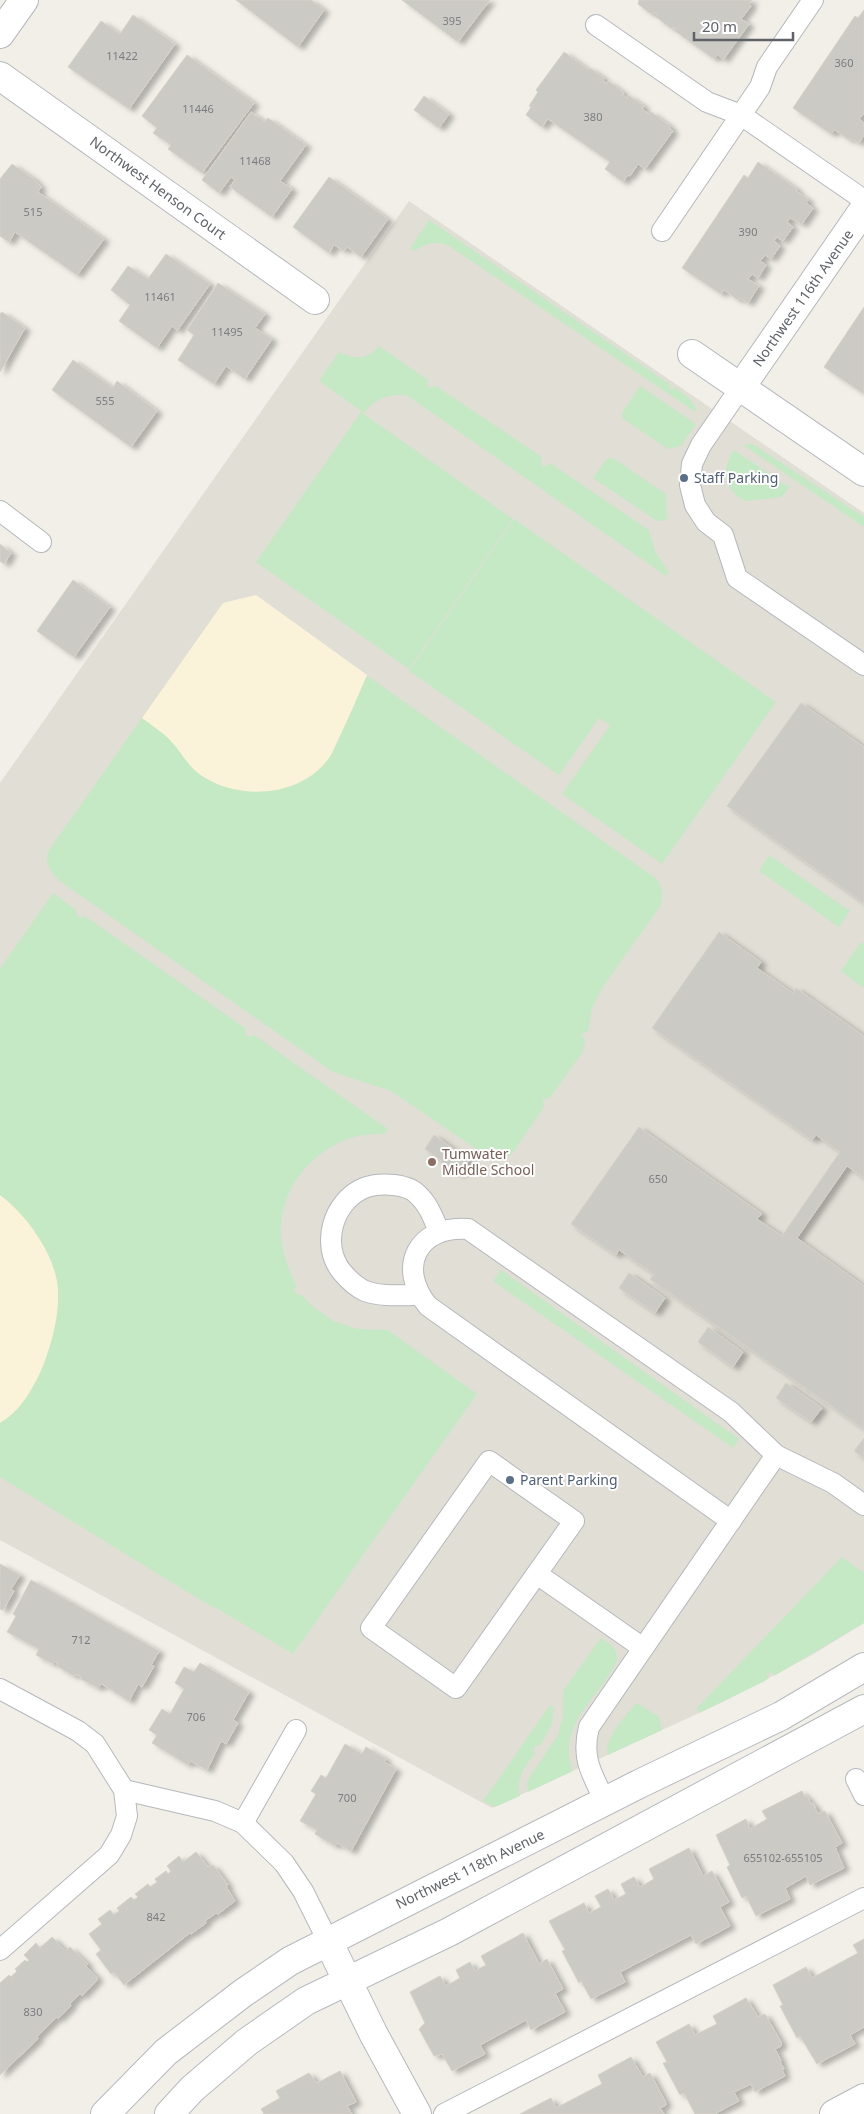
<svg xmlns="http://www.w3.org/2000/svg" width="864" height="2114" viewBox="0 0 864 2114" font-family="'Noto Sans',sans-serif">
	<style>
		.education { fill: #e1ded6 }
		.green { fill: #c5e8c5 }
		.sand { fill: #fbf3d9 }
		.building { fill: #cccac5; stroke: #d6d1c6; filter: url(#shadow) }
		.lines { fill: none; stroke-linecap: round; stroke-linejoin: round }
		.lane-casing { stroke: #b5b8bc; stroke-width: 22 }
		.street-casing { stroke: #b5b8bc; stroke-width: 30 }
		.secondary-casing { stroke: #b6babf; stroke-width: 30 }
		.lane { stroke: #fff; stroke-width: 20 }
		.street { stroke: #fff; stroke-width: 28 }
		.secondary { stroke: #fff; stroke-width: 28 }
		.service-dot { fill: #5c6f8a; stroke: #fff; stroke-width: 2 }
		.education-dot { fill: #8d6e63; stroke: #fff; stroke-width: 2 }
		.labels { text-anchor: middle; stroke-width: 4; stroke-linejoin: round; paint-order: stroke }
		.number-label { font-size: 11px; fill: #7a7d7f }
		.street-label { font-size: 14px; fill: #5f6368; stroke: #fff }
		.service-label { font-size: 14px; fill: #4e5e75; stroke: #fff; text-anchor: start }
		.education-label { font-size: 14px; fill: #785e54; stroke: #fff; text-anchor: start }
	</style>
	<defs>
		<filter id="shadow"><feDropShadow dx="5.5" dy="3" stdDeviation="2.5" flood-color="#0004"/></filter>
	</defs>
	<rect width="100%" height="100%" fill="#f1efe8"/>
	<path class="education" d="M409 201 864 513V1623L812 1655 723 1702 492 1808 0 1540V783Z"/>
	<g class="green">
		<path d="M429 220 671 385 669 388 672 390 674 387C684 394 695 400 697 413L449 246C436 240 426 244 414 251L410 248Z"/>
		<path d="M379 346 428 380 427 386 430 388 436 386 542 457 541 464 544 467 550 463 649 530 655 551 669 573 666 576 408 396C392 392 373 399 364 413L319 381 339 352C354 359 367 361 379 346Z"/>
		<path d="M640 386 696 424 681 446 668 449 622 418V413Z"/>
		<path d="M361 412 513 519 409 669 256 562Z"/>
		<path d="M753 444 864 517V527L743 445Z"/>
		<path d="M734 450 789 487 782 497 745 501C723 490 721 468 734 450Z"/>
		<path d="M609 458H613L666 494 667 520 657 521 593 478 606 460Z"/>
		<path d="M514 519 776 702 662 864 562 794 610 725 599 718 559 775 409 671Z"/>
		<path d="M255 597 657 879C663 888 663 894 661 905L602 988 592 1008 588 1031 581 1034 585 1041 582 1053 550 1098 543 1099 544 1107 512 1154C505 1159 499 1162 491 1159L391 1091 333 1072 61 882C51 873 43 863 49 850L223 603Z"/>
		<path d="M769 855 850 911 839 927 759 871Z"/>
		<path d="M53 893 76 910 77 916 80 918 85 916 245 1028 246 1035 248 1037 254 1035 388 1129 384 1134C329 1131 279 1179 281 1234 282 1253 288 1268 296 1285L294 1291 297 1294 302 1295 310 1304 333 1321 358 1329 388 1330 477 1394 293 1654 213 1606 212 1607 0 1477V969Z"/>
		<path d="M861 942 864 944V988L841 971Z"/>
		<path d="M501 1270 739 1439 733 1448 493 1281Z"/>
		<path d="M842 1557 864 1573V1623L774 1676 772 1672 767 1674 769 1678 765 1681 699 1713 697 1708Z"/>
		<path d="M601 1638C610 1644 618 1648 617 1660 601 1697 555 1725 573 1771L528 1792 527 1783 529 1778 558 1735 563 1716V1691Z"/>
		<path d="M637 1703 659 1717 662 1730 608 1755C604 1738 624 1718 634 1705Z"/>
		<path d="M550 1705 554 1707 552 1724 540 1746 536 1745 533 1749 535 1753C525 1767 515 1778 520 1796L495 1807 483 1801Z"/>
	</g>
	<g class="sand">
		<path d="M256 595 367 675C358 696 349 717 339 738 336 744 333 752 329 758 301 797 240 801 202 776 187 766 181 751 169 739 161 731 151 725 142 718L223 603Z"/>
		<path d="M0 1195C27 1215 57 1257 58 1291 59 1317 52 1342 43 1366 34 1387 21 1411 0 1423Z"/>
	</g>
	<g class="building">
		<path d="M236 0H311L324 10 298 47Z"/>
		<path d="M402 0H490L458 42Z"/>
		<path d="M639 0H752L749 4 751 6 741 19 749 24 723 60 718 55 714 59 675 31 677 29 673 27 672 29 656 17 658 15 653 12 651 14 638 4Z"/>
		<path d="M864 10V114L859 119 864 123V135L859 143 850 138 849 140 835 130 831 134 793 108 855 16 858 18Z"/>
		<path d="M133 15 175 44 129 109 68 67 101 21 120 34Z"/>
		<path d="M564 52 589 70 590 68 604 78 603 81 606 83 608 81 624 93 622 94 627 98 628 95 644 106 642 109 649 114 651 112 670 126 669 128 673 131 645 169 638 164 630 176 628 175 623 182 605 169 610 162 548 119 542 127 526 115 531 107 529 106 538 92 536 90Z"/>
		<path d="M187 55 254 103 202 173 168 149 171 145 153 133 157 128 142 116Z"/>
		<path d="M424 96 449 114 439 128 414 110Z"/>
		<path d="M251 112 265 122 268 118 306 145 280 181 292 189 272 217 230 187 235 180 231 177 219 193 202 180Z"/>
		<path d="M758 162 797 189 796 191 809 200 806 203 813 208 802 224 790 218 787 222 793 227 783 241 777 237 774 241 780 246 771 259 765 255 760 261 766 265 758 278 752 274 748 279 759 286 748 303 740 298 738 300 724 290 721 294 682 268 744 175 748 178Z"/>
		<path d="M12 164 34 179 41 187 38 192 104 239 77 275 15 232 9 242 0 236V179Z"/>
		<path d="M329 177 388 219 361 257 347 247 344 251 334 245 329 253 293 227Z"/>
		<path d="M166 254 210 284 177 331 172 326 157 348 119 321 130 305 111 290 128 266 148 279Z"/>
		<path d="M218 283 265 314 255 328 272 339 245 379 226 366 214 384 178 360 194 335 187 330Z"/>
		<path d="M864 307V394L824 367Z"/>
		<path d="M2 312 25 328 0 372V314Z"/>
		<path d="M73 360 113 388 117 381 157 411 131 447 52 390Z"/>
		<path d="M0 544 11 553 4 564 0 561Z"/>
		<path d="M73 580 110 607 74 657 37 631Z"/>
		<path d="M801 703 864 747V903L727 806Z"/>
		<path d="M719 932 761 962 757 968 793 993 796 988 864 1036V1178L847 1166 797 1238 864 1286V1429L650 1279 654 1274 619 1250 616 1255 571 1224 639 1127 762 1214 757 1219 782 1236 840 1152 816 1135 812 1140 652 1028Z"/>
		<path d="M434 1135 469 1160 460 1174 425 1149Z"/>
		<path d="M629 1273 665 1298 655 1313 619 1288Z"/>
		<path d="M708 1327 743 1352 733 1367 698 1342Z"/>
		<path d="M786 1383 822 1408 811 1422 776 1398Z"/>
		<path d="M864 1438V1458L854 1451Z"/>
		<path d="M0 1564 20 1575 11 1589 14 1591 3 1610 0 1609Z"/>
		<path d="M31 1580 159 1651 151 1665 154 1666 142 1687 138 1684 129 1701 102 1684 98 1688 81 1679 82 1677 75 1674 74 1676 57 1666 58 1664 55 1662 53 1664 36 1655 39 1649 7 1632 16 1616 13 1614Z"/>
		<path d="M200 1663 249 1692 233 1720 238 1723 226 1744 221 1741 207 1770 190 1761 188 1765 152 1743 157 1735 149 1730 162 1709 170 1714 184 1689 175 1683 184 1667 194 1672Z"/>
		<path d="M345 1744 362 1754 366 1747 386 1759 384 1762 396 1769 351 1851 337 1843 335 1846 315 1834 317 1830 300 1821 316 1794 311 1791 321 1775 326 1778Z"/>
		<path d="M802 1791 805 1797 807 1796 811 1804 813 1803 818 1814 825 1811 827 1815 842 1843 835 1847 844 1868 810 1885 806 1876 785 1888 790 1899 756 1916 746 1896 742 1898 727 1867 730 1865 716 1835 746 1819 750 1829 767 1819 762 1811Z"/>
		<path d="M689 1848 703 1876 712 1871 729 1902 720 1907 730 1926 696 1944 691 1935 620 1972 625 1982 591 1999 581 1981 579 1983 562 1951 565 1950 549 1921 584 1903 589 1913 601 1907 595 1896 608 1889 614 1900 626 1894 621 1884 634 1877 640 1887 654 1879 649 1869Z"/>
		<path d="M196 1852 208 1867 213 1865 228 1885 226 1886 235 1901 218 1914 216 1913 205 1921 206 1923 191 1934 190 1933 186 1936 124 1985 114 1972 111 1974 96 1954 101 1950 89 1934 102 1924 98 1919 110 1910 114 1915 119 1911 117 1908 131 1897 134 1900 138 1897 135 1894 148 1884 150 1887 157 1882 155 1879 166 1871 168 1874 171 1871 167 1866 179 1856 183 1862Z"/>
		<path d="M523 1933 539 1964 547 1959 563 1989 555 1993 565 2012 531 2030 526 2020 480 2045 485 2054 452 2071 442 2054 434 2056 419 2029 425 2023 410 1992 440 1976 446 1986 460 1978 456 1970 470 1962 475 1971 486 1965 481 1956Z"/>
		<path d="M52 1937 66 1951 70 1947 88 1964 86 1966 97 1977V1980L82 1996 80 1994 70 2004 71 2006 58 2019 57 2017 37 2037 38 2039 0 2075V1983L9 1975 11 1977 17 1971 15 1969 25 1960 27 1962 29 1960 24 1955 36 1943 40 1948Z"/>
		<path d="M864 1939V2027L850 2035 855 2044 817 2064 800 2036 797 2038 780 2006 783 2005 773 1985 806 1967 812 1978 858 1953 853 1945Z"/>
		<path d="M746 1998 758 2017 765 2014 781 2042V2046L775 2049 781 2061 780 2062 784 2069 782 2070 785 2076 755 2092 751 2084 734 2092 739 2101 714 2114H695L684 2093 680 2095 663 2063 667 2062 656 2042 689 2024 695 2035 717 2024 713 2016Z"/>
		<path d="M631 2057 643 2077 650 2073 665 2101 666 2105 660 2108 664 2114H520L551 2098 556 2108 602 2084 598 2075Z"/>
		<path d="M340 2071 356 2102 347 2106 352 2114H264L261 2109 280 2098 276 2091 309 2073 317 2083Z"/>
	</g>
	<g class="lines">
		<g class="lane-casing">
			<g id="lane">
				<path d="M596 25 707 102 741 115 864 200"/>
				<path d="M662 231 760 87 767 67 813 0"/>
				<path d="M741 387 701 445 692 464 690 485 695 505 706 522 723 535 737 578 864 665"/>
				<path d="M0 511 41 542"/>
				<path d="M418 1295C401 1295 382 1297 365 1291 356 1287 348 1279 342 1272 320 1245 333 1201 364 1188 374 1184 384 1184 394 1185 402 1186 413 1189 418 1195 429 1205 433 1218 439 1231"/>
				<path d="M489 1461 574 1521 456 1688 371 1628Z"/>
				<path d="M731 1521 428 1306C396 1267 418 1225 468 1229L731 1412 776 1455 833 1483 864 1505"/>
				<path d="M537 1574 643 1648"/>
				<path d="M0 1689 78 1731 95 1744 107 1763 124 1790 127 1816 121 1835 109 1855 0 1950"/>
				<path d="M856 1779 864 1795"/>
				<path d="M124 1790 215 1811 243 1823 284 1863 303 1891 328 1941"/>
				<path d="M605 1801C592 1774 581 1759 589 1727L776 1455"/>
				<path d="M243 1823 296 1730"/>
				<path d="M444 2114 864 1898"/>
			</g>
		</g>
		<g class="street-casing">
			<g id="street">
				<path d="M0 34 24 0"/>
				<path d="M0 76 315 300"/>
				<path d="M692 354 864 472"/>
				<path d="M741 387 864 209"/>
				<path d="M328 1941 373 2033 417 2114"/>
				<path d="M834 2114 864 2098"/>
			</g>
		</g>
		<g class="secondary-casing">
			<g id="secondary">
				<path d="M105 2114 166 2052 243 1993 290 1961 639 1784 781 1716 864 1667"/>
				<path d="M169 2114 192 2089 247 2042 306 2001 449 1932 864 1709"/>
			</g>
		</g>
		<use href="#lane" class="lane"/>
		<use href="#street" class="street"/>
		<use href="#secondary" class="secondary"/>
	</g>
	<g class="service-dot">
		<circle cx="684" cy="478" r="5"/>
		<circle cx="510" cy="1480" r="5"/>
	</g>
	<circle class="education-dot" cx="432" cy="1162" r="5"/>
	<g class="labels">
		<g class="number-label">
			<text x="452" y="25">395</text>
			<text x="122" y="60">11422</text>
			<text x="844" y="67">360</text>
			<text x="198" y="113">11446</text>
			<text x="593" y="121">380</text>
			<text x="255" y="165">11468</text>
			<text x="33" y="216">515</text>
			<text x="748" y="236">390</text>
			<text x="160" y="301">11461</text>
			<text x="227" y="336">11495</text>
			<text x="105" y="405">555</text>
			<text x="658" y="1183">650</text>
			<text x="81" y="1644">712</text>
			<text x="196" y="1721">706</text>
			<text x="347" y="1802">700</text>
			<text x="783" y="1862">655102-655105</text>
			<text x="156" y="1921">842</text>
			<text x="33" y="2016">830</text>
		</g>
		<g class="street-label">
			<text transform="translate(158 188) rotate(36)" y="5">Northwest Henson Court</text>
			<text transform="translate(803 298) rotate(-55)" y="5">Northwest 116th Avenue</text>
			<text transform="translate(470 1869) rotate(-26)" y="5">Northwest 118th Avenue</text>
		</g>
		<g class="service-label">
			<text x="694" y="483">Staff Parking</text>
			<text x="520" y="1485">Parent Parking</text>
		</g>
		<g class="education-label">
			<text x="442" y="1159">Tumwater<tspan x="442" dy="16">Middle School</tspan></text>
		</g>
	</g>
	<path d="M694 32v8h99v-8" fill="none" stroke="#5f6368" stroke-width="2.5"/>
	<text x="702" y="32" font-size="15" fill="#5f6368" stroke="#ffffff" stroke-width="4" paint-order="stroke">20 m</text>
</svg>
